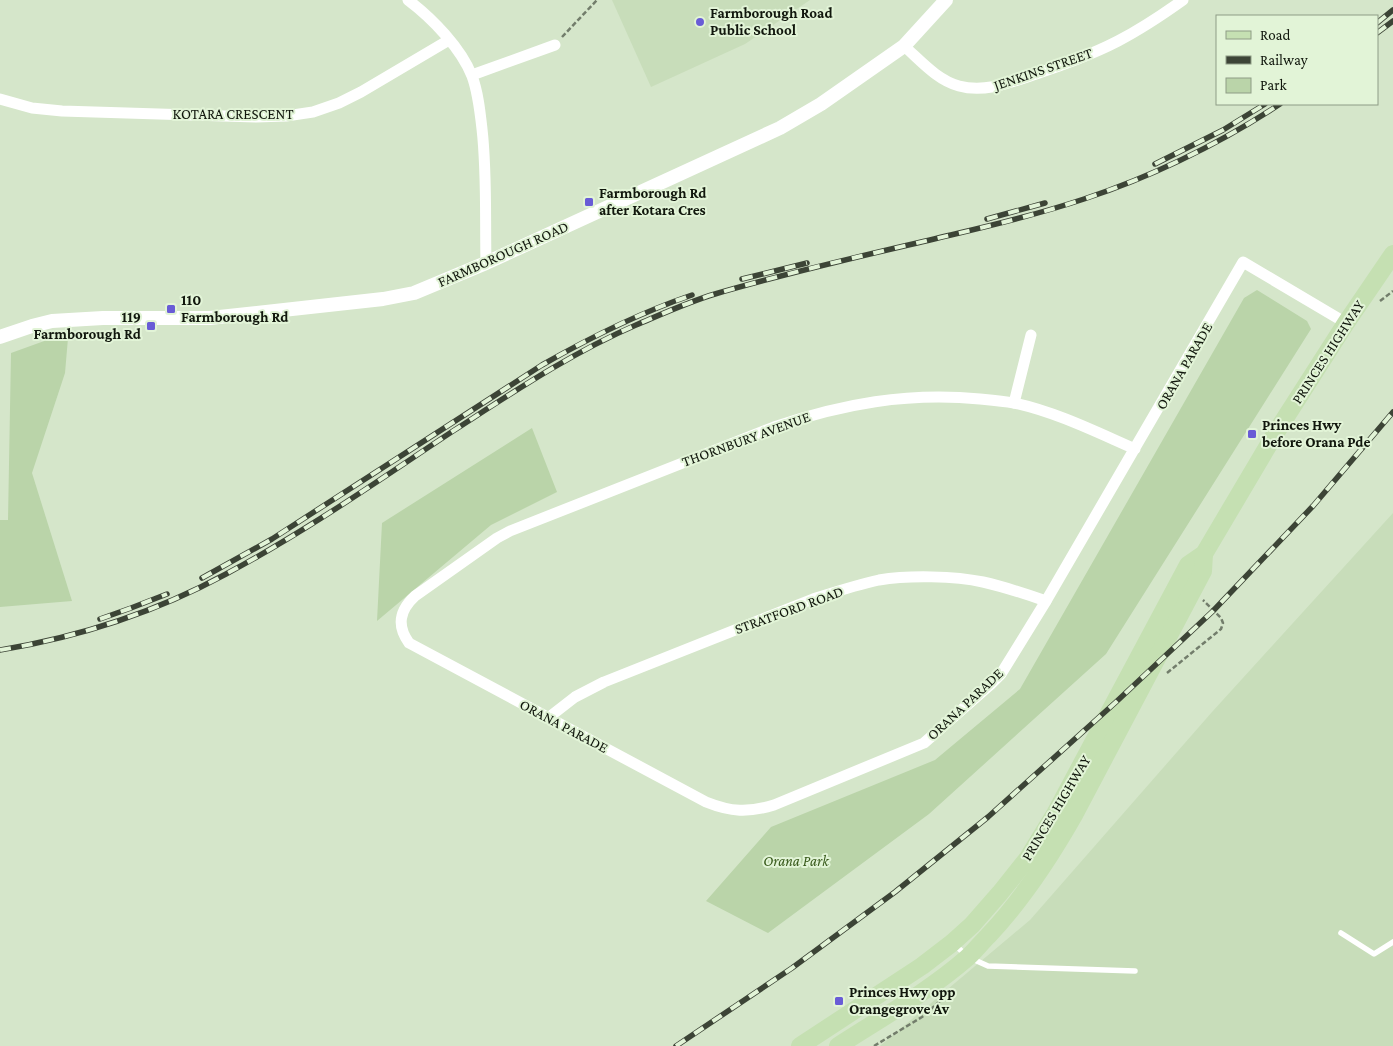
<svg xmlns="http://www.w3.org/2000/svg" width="1393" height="1046" viewBox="0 0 1393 1046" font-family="'Crimson Pro',serif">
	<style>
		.built { fill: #c8ddba }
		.green { fill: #bad4a9 }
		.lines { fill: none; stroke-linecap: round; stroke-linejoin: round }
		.path { stroke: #727d6b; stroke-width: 2.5; stroke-dasharray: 5 2.5; stroke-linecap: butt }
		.service { stroke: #fff; stroke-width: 5.5 }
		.minor { stroke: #fff; stroke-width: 11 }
		.tertiary { stroke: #fff; stroke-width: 14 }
		.primary { stroke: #c5e0b2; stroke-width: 18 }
		.rail-casing { stroke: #3c4436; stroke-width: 5.5 }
		.rail { stroke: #e2f4d7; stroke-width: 4; stroke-dasharray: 11; stroke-linecap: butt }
		.poi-dot { fill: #695cd6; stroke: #e2f4d7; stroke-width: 2 }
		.labels { text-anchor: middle; stroke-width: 4; stroke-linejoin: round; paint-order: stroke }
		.poi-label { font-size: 15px; font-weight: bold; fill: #11170d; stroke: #e2f4d7; text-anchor: start }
		.street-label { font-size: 15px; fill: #11170d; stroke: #e2f4d7 }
		.park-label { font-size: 15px; font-style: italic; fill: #37591a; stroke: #e2f4d7 }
	</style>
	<rect width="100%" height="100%" fill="#d5e6ca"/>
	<g class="built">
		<path d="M612 0H810L745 44 651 87Z"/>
		<path d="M1393 513V1046H880L1030 920 1212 712Z"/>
	</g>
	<g class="green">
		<path d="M1257 290 1307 321 1311 329 1106 654 929 814 768 933 706 901 771 827 935 760 1020 689 1244 298Z"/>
		<path d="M68 338 65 373 32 473 72 601 0 607V520H8L11 353 47 340Z"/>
		<path d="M532 428 557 492 491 525 377 621 382 523Z"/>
	</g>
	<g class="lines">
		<g class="path">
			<path d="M562 37 597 0"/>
			<path d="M1380 301 1393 291"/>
			<path d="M1167 673 1221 629 1223 623 1221 618 1203 600"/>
			<path d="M874 1046 922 1017 949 993"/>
		</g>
		<g class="service">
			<path d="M1341 933 1374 954 1393 942"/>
			<path d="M954 944 968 957 988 966 1135 971"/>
		</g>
		<g class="minor">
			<path d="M408 0C432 18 461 48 472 76 478 92 480 111 482 129 487 173 485 218 486 263"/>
			<path d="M904 46C921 61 937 80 959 86 984 93 1009 83 1033 75 1062 65 1091 55 1118 41 1141 29 1162 15 1183 0"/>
			<path d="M472 75 555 45"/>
			<path d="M0 99 32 108 62 111 256 117 286 116 313 112 339 103 361 92 449 40"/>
			<path d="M1014 403 1031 335"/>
			<path d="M1135 449C1096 432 1056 412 1014 403 1003 401 991 400 980 399 907 392 842 404 774 427L510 531 497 538 415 596C400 610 396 625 409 643L706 802C731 812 748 813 774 805L924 743 991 684 1001 674 1046 601 1243 262 1346 323"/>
			<path d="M548 718 575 697 604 682 813 599C835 592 856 585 879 580 909 575 955 576 983 582 1005 587 1026 594 1046 601"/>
		</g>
		<path class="tertiary" d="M0 337 32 326 52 321 103 318H210L383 299 414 293 486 263 780 128 821 104 904 46 946 0"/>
		<g class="primary">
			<path d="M800 1046 922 966 952 943 972 925 1000 893 1028 858 1055 814 1188 565 1204 554 1275 434 1346 323 1393 254"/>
			<path d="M838 1046C881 1018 928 992 967 958 974 952 981 943 988 936 1022 900 1049 859 1074 815L1203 571 1204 554"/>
		</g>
		<g class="rail-casing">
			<g id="rail">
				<path d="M1377 23 1393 10"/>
				<path d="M1377 33 1393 21"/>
				<path d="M1155 164 1223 130 1265 104"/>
				<path d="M987 219 1045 203"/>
				<path d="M742 279 807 263"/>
				<path d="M202 578 272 539 542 365C591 337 639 313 692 295"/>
				<path d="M100 619 131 608 167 594"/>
				<path d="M0 650C79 637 156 612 226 574 305 532 379 480 453 431 512 393 571 353 636 325 662 314 688 302 715 294 793 271 875 253 955 234 998 224 1042 213 1084 199 1153 176 1219 144 1280 104"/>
				<path d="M676 1046 792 968 895 892 988 817 1116 702 1213 611 1313 506 1393 412"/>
			</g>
		</g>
		<use href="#rail" class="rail"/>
	</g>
	<g class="poi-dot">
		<circle cx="700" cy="22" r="5"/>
		<rect x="584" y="197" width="10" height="10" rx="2.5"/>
		<rect x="166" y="304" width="10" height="10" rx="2.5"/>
		<rect x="146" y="321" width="10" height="10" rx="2.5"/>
		<rect x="1247" y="429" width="10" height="10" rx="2.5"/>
		<rect x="834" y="996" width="10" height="10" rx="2.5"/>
	</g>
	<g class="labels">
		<g class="poi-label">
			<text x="710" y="18">Farmborough Road<tspan x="710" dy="17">Public School</tspan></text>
			<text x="599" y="198">Farmborough Rd<tspan x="599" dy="17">after Kotara Cres</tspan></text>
			<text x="181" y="305">110<tspan x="181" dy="17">Farmborough Rd</tspan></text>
			<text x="141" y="322" text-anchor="end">119<tspan x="141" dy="17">Farmborough Rd</tspan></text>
			<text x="1262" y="430">Princes Hwy<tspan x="1262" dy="17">before Orana Pde</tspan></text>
			<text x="849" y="997">Princes Hwy opp<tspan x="849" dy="17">Orangegrove Av</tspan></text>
		</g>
		<g class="street-label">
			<text transform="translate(1043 69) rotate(-19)" y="5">JENKINS STREET</text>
			<text x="233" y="119">KOTARA CRESCENT</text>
			<text transform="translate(503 254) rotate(-24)" y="5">FARMBOROUGH ROAD</text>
			<text transform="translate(1328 352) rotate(-57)" y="5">PRINCES HIGHWAY</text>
			<text transform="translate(1184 366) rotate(-60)" y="5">ORANA PARADE</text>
			<text transform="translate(746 439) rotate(-20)" y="5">THORNBURY AVENUE</text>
			<text transform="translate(789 610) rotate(-20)" y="5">STRATFORD ROAD</text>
			<text transform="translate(965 704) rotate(-43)" y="5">ORANA PARADE</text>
			<text transform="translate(564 726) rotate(28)" y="5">ORANA PARADE</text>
			<text transform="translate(1056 808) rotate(-59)" y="5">PRINCES HIGHWAY</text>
		</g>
		<g class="park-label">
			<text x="796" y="866">Orana Park</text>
		</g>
	</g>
	<rect x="1216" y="15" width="162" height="90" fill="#e2f4d7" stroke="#8e9c86"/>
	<rect x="1226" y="31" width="25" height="8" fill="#c5e0b2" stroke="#8e9c86"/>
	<text x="1260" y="40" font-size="15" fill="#11170d">Road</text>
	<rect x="1226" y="56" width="25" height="8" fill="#3c4436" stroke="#8e9c86"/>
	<text x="1260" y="65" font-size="15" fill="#11170d">Railway</text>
	<rect x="1226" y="78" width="25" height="15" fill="#bad4a9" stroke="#8e9c86"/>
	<text x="1260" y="90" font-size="15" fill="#11170d">Park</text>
</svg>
